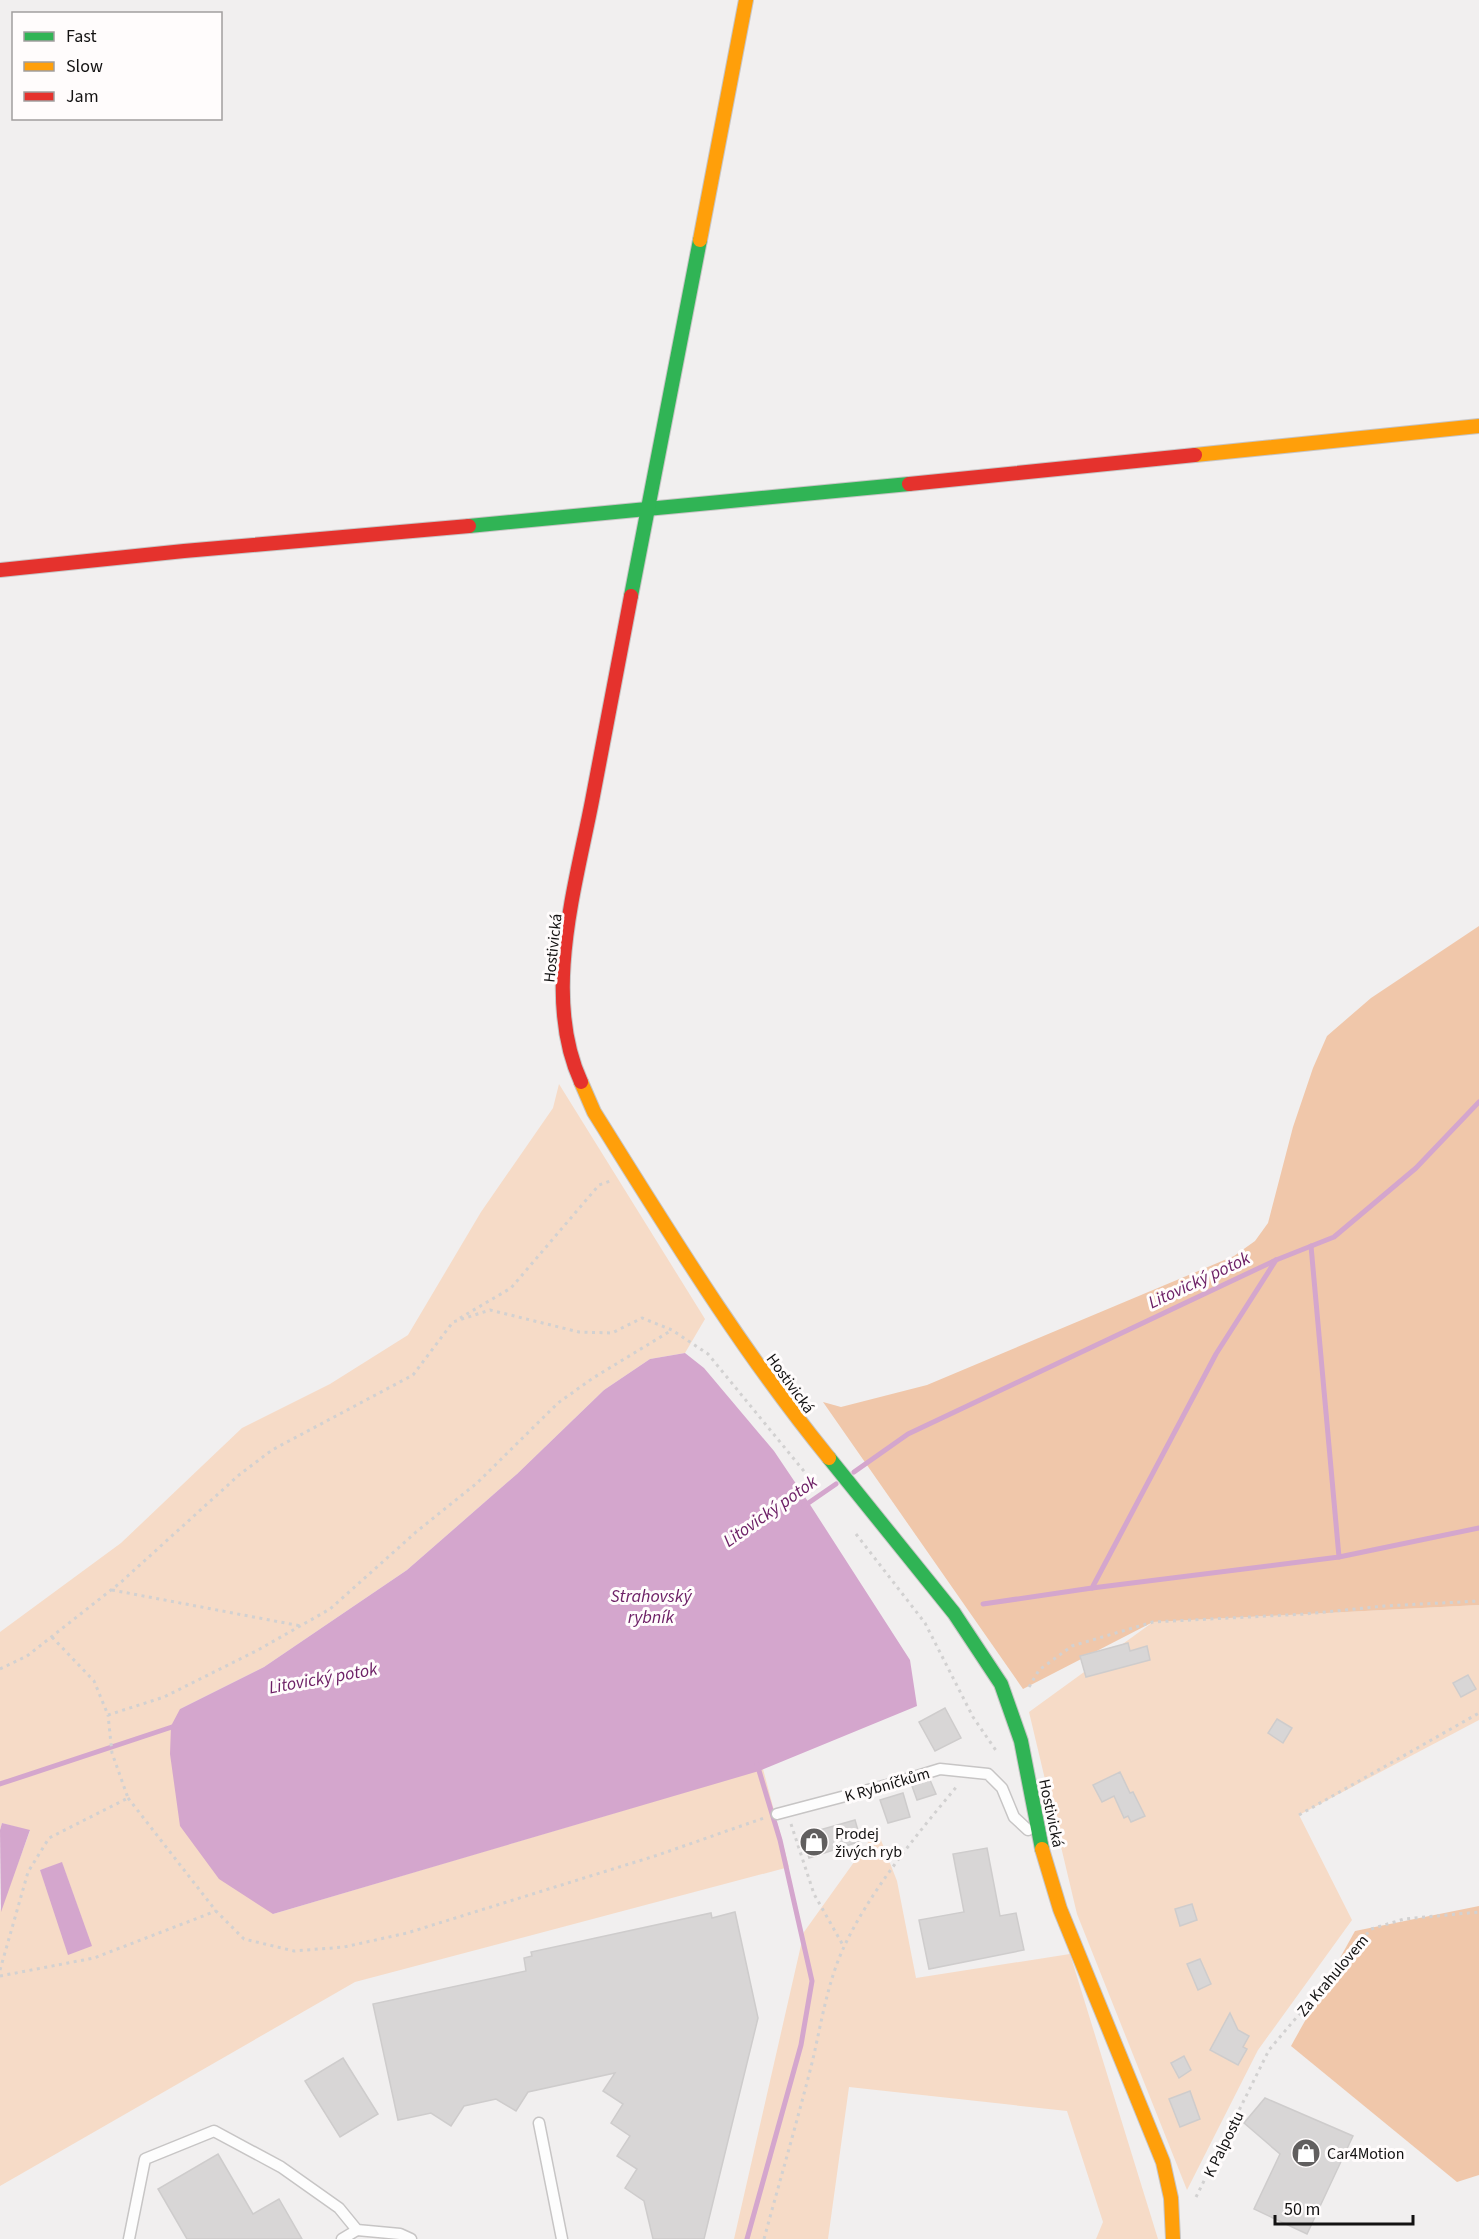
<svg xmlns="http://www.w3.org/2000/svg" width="1479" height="2239" viewBox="0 0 1479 2239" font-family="'Source Sans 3',sans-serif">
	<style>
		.green { fill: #f6dbc7; fill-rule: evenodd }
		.forest { fill: #f0c7aa }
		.water { fill: #d4a6cd }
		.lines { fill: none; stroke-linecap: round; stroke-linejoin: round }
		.stream { stroke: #d4a6cd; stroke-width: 5 }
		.building { fill: #d8d6d6; stroke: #cecccc; stroke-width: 1.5 }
		.lane-casing { stroke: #c7c5c5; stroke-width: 13 }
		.fast-casing { stroke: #c7c5c5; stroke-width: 16 }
		.slow-casing { stroke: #c7c5c5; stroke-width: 16 }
		.jam-casing { stroke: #c7c5c5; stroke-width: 16 }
		.path { stroke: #d2d1d1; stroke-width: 3; stroke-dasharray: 3 4.5; stroke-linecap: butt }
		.lane { stroke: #fdfdfd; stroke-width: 10 }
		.fast { stroke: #30b455; stroke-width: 14 }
		.slow { stroke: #ff9f0a; stroke-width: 14 }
		.jam { stroke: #e5322d; stroke-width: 14 }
		.labels { text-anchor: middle; stroke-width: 6; stroke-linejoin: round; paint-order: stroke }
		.street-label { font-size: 16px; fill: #131212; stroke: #fffcfc }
		.poi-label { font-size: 16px; fill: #131212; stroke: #fffcfc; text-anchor: start }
		.water-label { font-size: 18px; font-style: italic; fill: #6d2066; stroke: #fffcfc }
	</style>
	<rect width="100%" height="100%" fill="#f1efef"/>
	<g class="green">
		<path d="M559 1084 705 1319 685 1353 650 1359 604 1390 517 1474 407 1570 264 1667 180 1709 273 1914 763 1769 789 1867 355 1982 0 2186V1911L30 1831 2 1823 0 1830V1632L121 1543 242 1428 330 1384 408 1335 481 1212 553 1108ZM62 1863 91 1945V1946L40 1870Z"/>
		<path d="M1479 1605V1720L1299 1815 1352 1920 1258 2050 1187 2190 1077 1914 1029 1712 1153 1622Z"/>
		<path d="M877 1830 897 1881 916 1978 1070 1954 1158 2239H1096L1103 2222 1067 2111 849 2087 828 2239H734L804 1932Z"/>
	</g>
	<g class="forest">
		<path d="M1479 926V1605L1153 1622 1023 1689 823 1402 841 1407 927 1385 1234 1256 1255 1241 1268 1223 1293 1127 1313 1068 1327 1036 1371 998Z"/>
		<path d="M1479 1906V2175L1457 2182 1291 2046 1355 1931Z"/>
	</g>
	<g class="water">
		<path d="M685 1353 704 1368 774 1451 809 1503 910 1660 917 1706 759 1771 273 1914 219 1879 180 1826 170 1754 171 1726 180 1709 264 1667 407 1570 517 1474 604 1390 650 1359Z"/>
		<path d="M2 1823 30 1830 1 1912 0 1830Z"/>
		<path d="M62 1862 92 1946 68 1955 40 1870Z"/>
	</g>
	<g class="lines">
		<g class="stream">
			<path d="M854 1472 908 1434 1276 1260 1334 1237 1416 1168 1479 1102"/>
			<path d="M804 1506 836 1484"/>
			<path d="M1339 1557 1479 1528"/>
			<path d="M1092 1588 1339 1557 1311 1246"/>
			<path d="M983 1604 1092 1588 1216 1354 1276 1260"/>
			<path d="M0 1784 178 1725"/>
			<path d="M747 2239 801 2045 812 1981 780 1840 757 1764"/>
		</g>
	</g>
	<g class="building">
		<path d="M1128 1643 1130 1651 1147 1646 1150 1660 1086 1677 1080 1656Z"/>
		<path d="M1468 1675 1476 1689 1461 1697 1453 1683Z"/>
		<path d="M945 1708 961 1738 935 1751 919 1722Z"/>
		<path d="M1277 1719 1292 1728 1283 1743 1268 1733Z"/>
		<path d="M1120 1772 1130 1793 1133 1792 1145 1816 1131 1822 1128 1816 1124 1818 1114 1796 1102 1802 1093 1785Z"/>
		<path d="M930 1780 936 1794 917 1800 912 1786Z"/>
		<path d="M903 1793 910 1817 888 1823 880 1800Z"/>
		<path d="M855 1820 861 1841 809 1858 802 1835Z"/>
		<path d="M987 1848 1000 1916 1016 1913 1024 1950 929 1969 919 1920 964 1912 953 1854Z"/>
		<path d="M1192 1904 1197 1920 1180 1926 1175 1909Z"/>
		<path d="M735 1912 758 2018 704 2239H653L644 2201 625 2188 637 2169 617 2156 630 2136 611 2123 623 2104 603 2091 615 2073 528 2092 516 2111 496 2099 464 2106 451 2126 431 2113 398 2120 373 2004 526 1971 524 1958 532 1956 531 1952 711 1913 712 1918Z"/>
		<path d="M1200 1959 1211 1984 1198 1990 1187 1964Z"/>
		<path d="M1230 2013 1238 2030 1249 2036 1243 2047 1247 2049 1238 2065 1210 2050Z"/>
		<path d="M1184 2056 1191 2070 1179 2078 1171 2063Z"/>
		<path d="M343 2058 378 2114 340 2137 305 2081Z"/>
		<path d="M1190 2091 1200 2119 1180 2127 1169 2099Z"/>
		<path d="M1265 2098 1353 2136 1307 2234 1254 2209 1280 2154 1244 2123Z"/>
		<path d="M218 2154 253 2214 279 2199 302 2239H187L158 2189Z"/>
	</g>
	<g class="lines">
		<g class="lane-casing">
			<g id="lane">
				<path d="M777 1814 891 1784 940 1769 988 1774 1002 1788 1014 1817 1028 1830"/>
				<path d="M539 2123 562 2239"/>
				<path d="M129 2239 145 2159 214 2131 281 2167 339 2208 357 2230 400 2234 411 2239"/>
				<path d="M342 2239 357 2230"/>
			</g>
		</g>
		<g class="fast-casing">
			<g id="fast">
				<path d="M469 526 909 484"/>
				<path d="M631 596 700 240"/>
				<path d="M829 1458 954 1613 1001 1684 1021 1741 1042 1849"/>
			</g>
		</g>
		<g class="slow-casing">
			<g id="slow">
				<path d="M700 240 746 0"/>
				<path d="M1195 455 1479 426"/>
				<path d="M581 1082 594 1112C668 1230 740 1349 829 1458"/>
				<path d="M1042 1849 1060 1909 1163 2162 1171 2198 1173 2239"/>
			</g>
		</g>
		<g class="jam-casing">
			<g id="jam">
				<path d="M909 484 1195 455"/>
				<path d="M0 570 184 551 469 526"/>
				<path d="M581 1082C542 997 575 889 592 801 605 733 618 664 631 596"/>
			</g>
		</g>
		<g class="path">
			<path d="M460 1318 511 1288 599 1185 610 1181"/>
			<path d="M856 1534 925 1623 973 1717 997 1752"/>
			<path d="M112 1590 301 1626"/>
			<path d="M52 1637 94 1681 108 1715 164 1697 258 1650 330 1609 416 1532 477 1483 558 1403 593 1378 672 1330"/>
			<path d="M0 1669 27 1656 120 1583 239 1475 272 1450 413 1375 453 1322 490 1310 579 1332 612 1333 642 1318 672 1330 708 1354 821 1492"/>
			<path d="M1029 1687 1039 1670 1072 1646 1153 1622 1306 1614 1384 1606 1479 1601"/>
			<path d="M128 1798 216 1911 244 1939 294 1951 344 1947 407 1933 658 1855 764 1818"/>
			<path d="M1299 1815 1479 1713"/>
			<path d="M791 1824 814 1894 844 1947"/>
			<path d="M0 1970 28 1872 49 1838 128 1798 112 1753 108 1715"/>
			<path d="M0 1976 94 1958 216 1911"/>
			<path d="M1196 2197 1269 2050 1371 1929 1404 1919 1479 1912"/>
			<path d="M764 2239C780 2180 797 2122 812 2063 821 2025 827 1984 843 1949 869 1892 918 1833 958 1785"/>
		</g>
		<use href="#lane" class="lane"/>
		<use href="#fast" class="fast"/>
		<use href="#slow" class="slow"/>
		<use href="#jam" class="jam"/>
	</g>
	<defs>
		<g id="shop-disc" transform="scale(1.5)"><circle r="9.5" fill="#615f5f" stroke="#fffcfc"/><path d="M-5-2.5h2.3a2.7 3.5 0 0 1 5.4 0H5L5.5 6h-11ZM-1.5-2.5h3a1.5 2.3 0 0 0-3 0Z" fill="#fff"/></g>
	</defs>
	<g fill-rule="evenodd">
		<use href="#shop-disc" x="814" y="1842"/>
		<use href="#shop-disc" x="1306" y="2153"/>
	</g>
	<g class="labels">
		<g class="street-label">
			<text transform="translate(552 948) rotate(-84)" y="6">Hostivická</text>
			<text transform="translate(791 1383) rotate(54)" y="6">Hostivická</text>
			<text transform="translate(887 1784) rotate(-16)" y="6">K Rybníčkům</text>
			<text transform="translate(1052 1813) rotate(78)" y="6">Hostivická</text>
			<text transform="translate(1332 1975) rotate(-50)" y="6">Za Krahulovem</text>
			<text transform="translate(1223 2144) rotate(-64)" y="6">K Palpostu</text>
		</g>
		<g class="poi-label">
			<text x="835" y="1839">Prodej<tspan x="835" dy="18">živých ryb</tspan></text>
			<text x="1327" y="2159">Car4Motion</text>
		</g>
		<g class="water-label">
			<text transform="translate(1199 1280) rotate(-25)" y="6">Litovický potok</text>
			<text transform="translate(770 1511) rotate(-35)" y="6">Litovický potok</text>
			<text x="651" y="1602">Strahovský<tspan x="651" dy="21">rybník</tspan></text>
			<text transform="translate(323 1678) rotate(-10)" y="6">Litovický potok</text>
		</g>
	</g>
	<rect x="12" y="12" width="210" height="108" fill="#fffcfc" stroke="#a19e9e" stroke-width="1.5"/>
	<rect x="24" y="32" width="30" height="9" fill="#30b455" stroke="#a19e9e" stroke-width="1.5"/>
	<text x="66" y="42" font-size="18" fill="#131212">Fast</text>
	<rect x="24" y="62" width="30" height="9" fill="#ff9f0a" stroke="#a19e9e" stroke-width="1.5"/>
	<text x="66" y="72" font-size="18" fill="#131212">Slow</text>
	<rect x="24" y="92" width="30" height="9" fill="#e5322d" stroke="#a19e9e" stroke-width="1.5"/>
	<text x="66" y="102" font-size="18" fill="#131212">Jam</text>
	<path d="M1275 2215v9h138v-9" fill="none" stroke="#131212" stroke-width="3"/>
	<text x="1284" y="2215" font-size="18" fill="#131212" stroke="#fffcfc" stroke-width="4.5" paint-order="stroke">50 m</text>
</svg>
